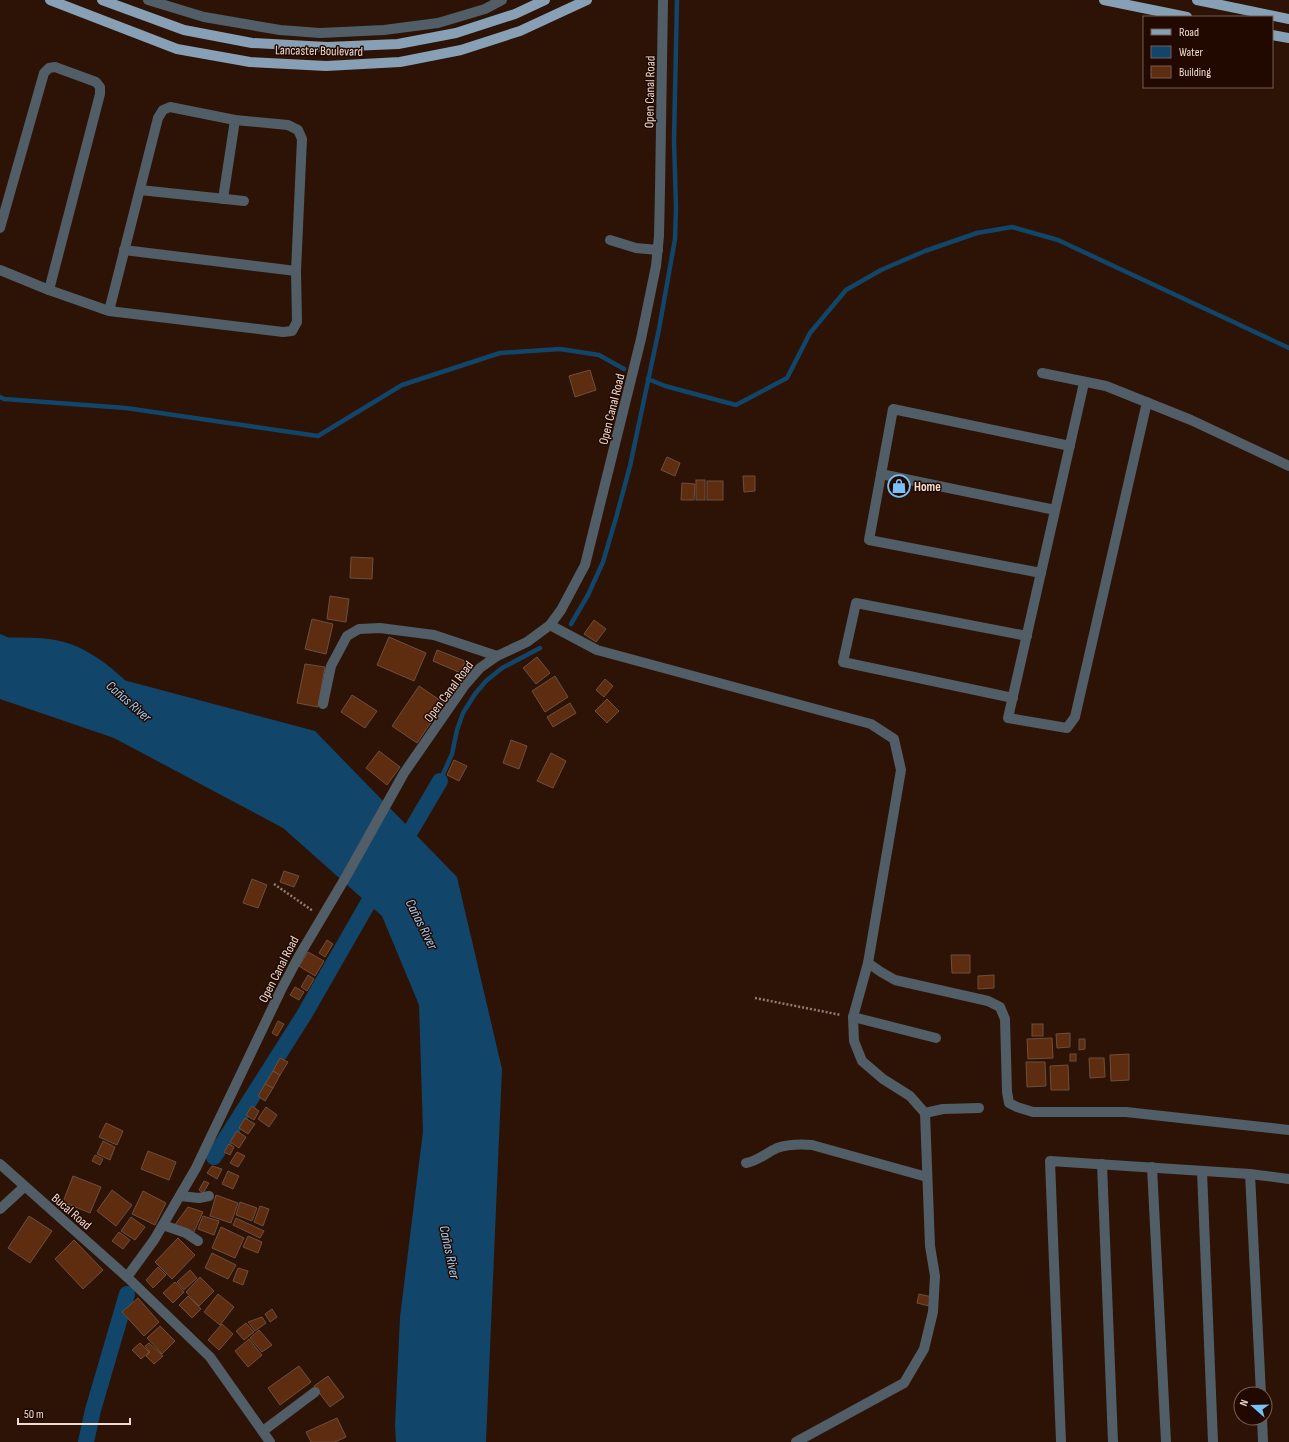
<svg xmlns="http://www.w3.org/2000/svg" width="1289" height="1442" viewBox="0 0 1289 1442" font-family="'Sofia Sans Condensed',sans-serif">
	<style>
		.water { fill: #11456a }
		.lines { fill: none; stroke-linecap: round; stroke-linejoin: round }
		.stream { stroke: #11456a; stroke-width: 4.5 }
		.canal { stroke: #11456a; stroke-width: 16 }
		.river { stroke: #11456a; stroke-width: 27 }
		.building { fill: #5e2d0f; stroke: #6d4f3f }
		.path { stroke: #927d71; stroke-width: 2.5; stroke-dasharray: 2 2; stroke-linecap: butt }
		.minor { stroke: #515d67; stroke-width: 10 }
		.major { stroke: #87a0b5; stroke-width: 10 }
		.labels { text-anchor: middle; stroke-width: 3; stroke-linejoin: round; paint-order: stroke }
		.street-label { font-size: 13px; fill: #eedcd2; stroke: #220900 }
		.poi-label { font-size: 13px; font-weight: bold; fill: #eedcd2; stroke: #220900; text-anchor: start }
		.water-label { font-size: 14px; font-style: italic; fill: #98caf4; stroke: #220900 }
	</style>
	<rect width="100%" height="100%" fill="#2c1305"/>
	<path class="water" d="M0 634 86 670 315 731 457 877 502 1069 486 1442H396L395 1425 400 1317 423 1131 419 1005 382 916 283 828 114 738 0 699Z"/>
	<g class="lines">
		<g class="stream">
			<path d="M648 379 665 386 736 405 787 378 810 333 846 290 881 270 925 251 977 233 1012 227 1058 240 1289 348"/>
			<path d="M0 397 4 399 126 408 318 436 402 385 500 353 560 349 599 355 624 369"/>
			<path d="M571 624 588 595 603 562 616 518 630 466 659 329 675 239 676 208 674 140 677 0"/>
			<path d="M440 781 452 754 457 730 463 713 475 694 486 681 502 668 540 648"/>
		</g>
		<g class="canal">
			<path d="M400 849 440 781"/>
			<path d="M214 1157 304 1015 379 884"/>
			<path d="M86 1442 93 1410 127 1294"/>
		</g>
		<path class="river" d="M0 651C17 651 35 650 52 653 79 657 103 677 122 696"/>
	</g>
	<g class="building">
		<path d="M590 370 596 390 575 397 569 376Z"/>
		<path d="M667 457 680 463 675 476 661 470Z"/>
		<path d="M743 476H755V491L744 492Z"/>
		<rect x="696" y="480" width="9" height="20"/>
		<rect x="707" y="481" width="16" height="19"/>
		<path d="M682 483 695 484 694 500H681Z"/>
		<path d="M351 557 373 558 372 579 350 578Z"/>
		<path d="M330 596 349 599 346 622 327 619Z"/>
		<path d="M312 619 333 624 326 654 305 649Z"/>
		<path d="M594 620 606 629 596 642 584 634Z"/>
		<path d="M389 637 426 653 414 681 377 665Z"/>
		<path d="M437 650 465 661 461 673 433 661Z"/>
		<path d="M537 657 550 673 536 684 523 668Z"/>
		<path d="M305 664 325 667 318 707 297 703Z"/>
		<path d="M555 676 568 697 545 712 532 691Z"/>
		<path d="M605 679 613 686 604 697 596 690Z"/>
		<path d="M419 686 444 703 417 743 392 726Z"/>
		<path d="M352 695 377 711 365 728 341 712Z"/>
		<path d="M607 699 619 711 607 723 595 711Z"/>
		<path d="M570 703 576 713 553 727 547 717Z"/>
		<path d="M511 740 527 746 519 769 503 763Z"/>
		<path d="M379 751 400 767 387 785 366 768Z"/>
		<path d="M551 753 566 761 553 788 537 781Z"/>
		<path d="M454 760 467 766 459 781 447 775Z"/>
		<path d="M284 871 299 876 294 887 280 882Z"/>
		<path d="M252 879 267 885 258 908 243 903Z"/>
		<path d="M327 940 333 944 325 957 319 953Z"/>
		<path d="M308 952 324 961 315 976 299 966Z"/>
		<path d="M951 955H970V973H952Z"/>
		<path d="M308 975 314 979 307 991 301 987Z"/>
		<path d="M994 975V988L978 989V976Z"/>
		<path d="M295 987 304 992 299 1000 290 995Z"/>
		<path d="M278 1021 284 1024 277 1036 272 1033Z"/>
		<rect x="1032" y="1024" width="11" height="12"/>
		<path d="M1070 1033V1047L1057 1048 1056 1034Z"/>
		<path d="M1052 1038 1053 1058 1028 1059 1027 1039Z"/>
		<path d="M1079 1039H1085V1049L1079 1050Z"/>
		<rect x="1070" y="1054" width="6" height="7"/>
		<path d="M1129 1054V1080L1111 1081 1110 1055Z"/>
		<path d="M280 1058 288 1062 280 1075 273 1071Z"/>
		<path d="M1089 1058H1104L1105 1077 1090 1078Z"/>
		<path d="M1026 1062H1045L1046 1086 1027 1087Z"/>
		<path d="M1068 1065 1069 1090H1051L1050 1066Z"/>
		<path d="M273 1071 280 1075 273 1088 265 1084Z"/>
		<path d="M265 1084 273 1088 265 1101 258 1096Z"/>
		<path d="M252 1106 259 1111 254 1120 246 1115Z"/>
		<path d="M266 1107 277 1115 269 1127 258 1119Z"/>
		<path d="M245 1118 255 1124 248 1134 239 1128Z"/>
		<path d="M106 1123 123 1131 117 1145 99 1137Z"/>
		<path d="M237 1131 246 1137 239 1148 230 1142Z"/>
		<path d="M103 1141 115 1147 110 1160 97 1154Z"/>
		<path d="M229 1144 234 1147 230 1155 224 1152Z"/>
		<path d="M148 1151 176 1162 169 1180 141 1169Z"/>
		<path d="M237 1152 245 1156 238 1167 230 1163Z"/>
		<path d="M95 1155 103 1159 100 1165 92 1161Z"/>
		<path d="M212 1166 222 1169 217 1179 207 1173Z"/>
		<path d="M228 1171 239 1176 233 1189 222 1184Z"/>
		<path d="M73 1176 101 1187 90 1213 63 1202Z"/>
		<path d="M204 1181 209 1183 203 1193 199 1190Z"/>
		<path d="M112 1190 132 1205 116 1226 97 1211Z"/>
		<path d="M143 1191 166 1203 155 1225 132 1214Z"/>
		<path d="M216 1195 238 1203 231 1223 210 1216Z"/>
		<path d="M240 1202 257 1208 252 1221 236 1215Z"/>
		<path d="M260 1206 269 1209 263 1226 254 1222Z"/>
		<path d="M188 1207 203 1212 193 1234 174 1226Z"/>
		<path d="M29 1216 52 1231 30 1263 8 1248Z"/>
		<path d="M203 1216 219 1221 214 1235 198 1229Z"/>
		<path d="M131 1217 145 1227 135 1240 121 1231Z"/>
		<path d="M236 1218 264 1231 260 1238 233 1225Z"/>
		<path d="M221 1227 244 1238 235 1258 212 1248Z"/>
		<path d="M119 1232 130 1240 123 1249 112 1241Z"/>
		<path d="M248 1236 262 1242 258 1253 243 1247Z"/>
		<path d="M178 1238 195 1255 172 1279 155 1262Z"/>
		<path d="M74 1240 103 1270 83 1289 55 1259Z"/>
		<path d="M212 1253 236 1265 228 1279 205 1268Z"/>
		<path d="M158 1267 166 1275 153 1288 146 1280Z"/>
		<path d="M238 1268 248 1271 243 1285 233 1281Z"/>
		<path d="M190 1270 197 1278 184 1290 177 1282Z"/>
		<path d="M200 1277 214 1291 199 1306 186 1292Z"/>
		<path d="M175 1282 184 1292 173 1303 163 1293Z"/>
		<path d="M218 1294 234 1307 220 1325 204 1312Z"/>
		<path d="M919 1294 932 1297 929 1306 917 1303Z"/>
		<path d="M188 1296 201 1309 192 1318 179 1305Z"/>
		<path d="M138 1298 159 1322 144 1336 122 1312Z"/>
		<path d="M272 1309 277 1317 270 1322 265 1314Z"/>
		<path d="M262 1317 266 1323 255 1331 248 1322Z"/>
		<path d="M246 1323 254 1332 244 1340 236 1331Z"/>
		<path d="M222 1324 233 1334 219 1350 208 1340Z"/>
		<path d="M160 1326 175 1341 162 1354 147 1338Z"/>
		<path d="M259 1330 272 1345 262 1352 250 1338Z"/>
		<path d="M249 1339 262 1355 248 1367 235 1351Z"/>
		<path d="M140 1343 149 1352 141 1359 132 1350Z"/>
		<path d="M149 1343 163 1356 154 1364 146 1356 150 1352 145 1346Z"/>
		<path d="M299 1366 311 1382 280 1405 268 1388Z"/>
		<path d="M328 1376 344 1397 330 1407 314 1386Z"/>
		<path d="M337 1418 346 1437 335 1442H311L306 1432Z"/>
	</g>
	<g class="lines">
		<g class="path">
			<path d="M274 884 313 911"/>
			<path d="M755 998 841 1015"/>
		</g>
		<g class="minor">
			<path d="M148 0 204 17 280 30 320 33 384 30 438 23 485 9 502 0"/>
			<path d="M140 190 244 201"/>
			<path d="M223 199 235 120"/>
			<path d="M0 228 44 73 49 68 55 67 96 82 100 87V94L49 290"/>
			<path d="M610 240 636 248 658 250"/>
			<path d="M124 250 296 271"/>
			<path d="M0 270 49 290 109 311 283 332 292 331 297 322 296 271 302 139 298 130 288 125 235 120 170 107 163 110 158 118 109 311"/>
			<path d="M1042 373 1106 386 1191 420 1289 466"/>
			<path d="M1084 383 1008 718 1067 728 1075 717 1147 402"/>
			<path d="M881 474 1055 510"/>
			<path d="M1041 573 869 540 893 409 1070 446"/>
			<path d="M550 625 597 650 871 724 894 739 901 770 868 963 881 972 895 980 988 1001 1000 1007 1005 1019 1007 1092 1009 1103 1017 1107 1033 1112H1126L1289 1130"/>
			<path d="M1013 698 843 662 856 603 1027 636"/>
			<path d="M323 704 331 666 347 636 359 629 380 628 434 635 497 656"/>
			<path d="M853 1017 936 1038"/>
			<path d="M925 1113 943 1109 979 1108"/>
			<path d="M746 1163C758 1161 766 1153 777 1148 789 1144 800 1144 812 1145L927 1177"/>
			<path d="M0 1164 127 1277 210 1357 270 1442"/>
			<path d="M1102 1164 1113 1442"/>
			<path d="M1152 1167 1166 1442"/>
			<path d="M1202 1171 1213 1442"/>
			<path d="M1250 1174 1261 1394"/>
			<path d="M180 1196 199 1198 209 1196"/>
			<path d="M0 1209 24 1187"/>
			<path d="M163 1225 186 1233 198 1241"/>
			<path d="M127 1277 154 1240 196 1168 281 990 299 956 347 875 404 773 465 685 480 668 497 656 527 642 550 625 561 610 585 565 641 339 656 266 659 236 660 189 663 0"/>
			<path d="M1262 1418 1263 1442"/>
			<path d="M263 1431 315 1392"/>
			<path d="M796 1442 904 1383 924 1349 933 1312 935 1276 930 1246 925 1113 910 1096 883 1079 862 1061 854 1041 853 1017 868 963"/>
			<path d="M1061 1442 1050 1161 1250 1174 1289 1179"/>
		</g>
		<g class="major">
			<path d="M50 0 177 49 250 62 326 66 400 62 461 50 520 31 587 0"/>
			<path d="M102 0 184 30 252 43 327 47 398 44 456 33 515 14 545 0"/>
			<path d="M1104 0 1187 17"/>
			<path d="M1197 0 1289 19"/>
			<path d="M1272 35 1289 38"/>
		</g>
	</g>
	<defs>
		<g id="shop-ring" transform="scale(1.15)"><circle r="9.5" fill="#220900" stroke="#79bff8" stroke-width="1.5"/><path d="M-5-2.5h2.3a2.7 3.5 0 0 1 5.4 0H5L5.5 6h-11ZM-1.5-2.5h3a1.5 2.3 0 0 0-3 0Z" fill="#79bff8"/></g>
	</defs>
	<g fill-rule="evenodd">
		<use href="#shop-ring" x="899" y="486"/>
	</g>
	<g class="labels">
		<g class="street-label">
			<text transform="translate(319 50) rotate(1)" y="5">Lancaster Boulevard</text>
			<text transform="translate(649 92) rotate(-89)" y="5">Open Canal Road</text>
			<text transform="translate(611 409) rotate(-76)" y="5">Open Canal Road</text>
			<text transform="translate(448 691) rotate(-53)" y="5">Open Canal Road</text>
			<text transform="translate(278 969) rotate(-63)" y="5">Open Canal Road</text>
			<text transform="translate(72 1211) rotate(41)" y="5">Bucal Road</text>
		</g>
		<g class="poi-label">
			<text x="914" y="491">Home</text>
		</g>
		<g class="water-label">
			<text transform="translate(129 701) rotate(41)" y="5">Cañas River</text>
			<text transform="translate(422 924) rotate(63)" y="5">Cañas River</text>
			<text transform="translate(450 1252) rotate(78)" y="5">Cañas River</text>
		</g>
	</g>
	<rect x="1143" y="16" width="130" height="72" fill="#220900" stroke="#745d54"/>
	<rect x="1151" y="29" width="20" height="6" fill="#87a0b5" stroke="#745d54"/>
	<text x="1179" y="36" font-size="12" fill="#eedcd2">Road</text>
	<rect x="1151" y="46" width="20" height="12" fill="#11456a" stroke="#745d54"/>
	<text x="1179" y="56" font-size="12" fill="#eedcd2">Water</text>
	<rect x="1151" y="66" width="20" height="12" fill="#5e2d0f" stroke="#745d54"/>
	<text x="1179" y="76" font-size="12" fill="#eedcd2">Building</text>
	<g transform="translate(1253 1406) rotate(290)"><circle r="19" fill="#220900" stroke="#745d54"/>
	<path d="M0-3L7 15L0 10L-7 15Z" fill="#79bff8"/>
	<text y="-6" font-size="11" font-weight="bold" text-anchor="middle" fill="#eedcd2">N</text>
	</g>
	<path d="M18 1418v6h112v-6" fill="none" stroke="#eedcd2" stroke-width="2"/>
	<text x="24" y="1418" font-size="12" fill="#eedcd2" stroke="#220900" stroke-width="3" paint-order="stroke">50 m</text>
</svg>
